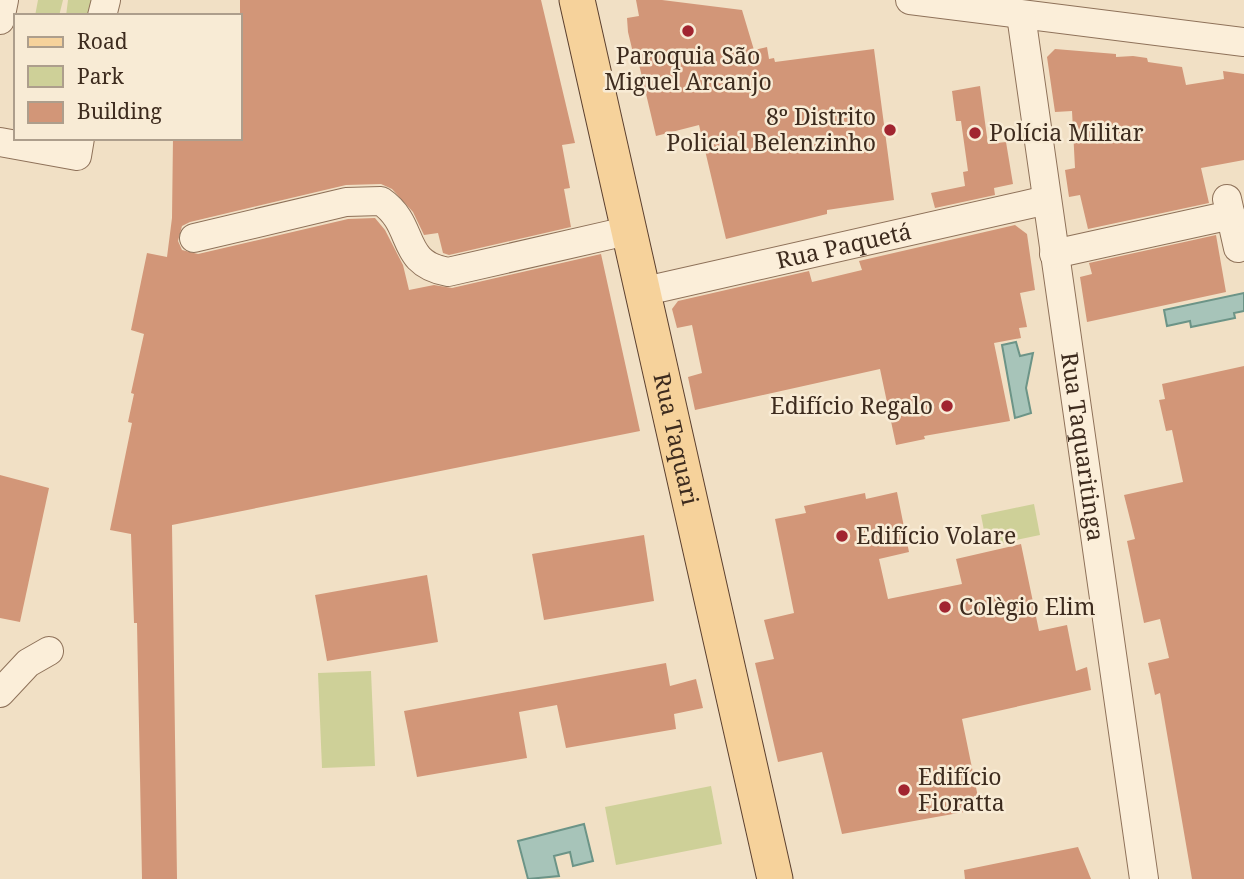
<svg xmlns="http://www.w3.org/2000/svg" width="1244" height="879" viewBox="0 0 1244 879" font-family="'Noto Serif',serif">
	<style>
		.green { fill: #ced098 }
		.water { fill: #a7c4b9; stroke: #6c9487; stroke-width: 2 }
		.building { fill: #d29678 }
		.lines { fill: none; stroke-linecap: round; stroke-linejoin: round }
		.minor-casing { stroke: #8e7159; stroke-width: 30 }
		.major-casing { stroke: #5b3f2e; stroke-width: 37 }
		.minor { stroke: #fbeed9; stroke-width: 28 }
		.major { stroke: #f6d29b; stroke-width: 35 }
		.poi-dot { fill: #a12530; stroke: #f8ebd5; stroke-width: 2.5 }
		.labels { text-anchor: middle; stroke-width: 5; stroke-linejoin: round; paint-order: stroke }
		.poi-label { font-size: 23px; fill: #3d2b1e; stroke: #f8ebd5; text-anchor: start }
		.street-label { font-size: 23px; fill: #3d2b1e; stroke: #f8ebd5 }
	</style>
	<rect width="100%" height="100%" fill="#f1e0c5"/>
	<g class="green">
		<path d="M38 0H63L59 16H35Z"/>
		<path d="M68 0H98L96 16H66Z"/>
		<path d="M1034 504 1040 535 987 546 981 515Z"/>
		<path d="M371 671 375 766 322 768 318 673Z"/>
		<path d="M711 786 722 844 616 865 605 807Z"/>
	</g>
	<g class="water">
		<path d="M1244 293V311L1234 313 1235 318 1191 327 1190 321 1167 326 1164 310Z"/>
		<path d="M1016 342 1020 356 1033 353 1026 388 1031 413 1015 418 1002 345Z"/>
		<path d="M584 824 593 861 573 866 570 852 554 856 559 876 528 879 518 841Z"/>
	</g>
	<g class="building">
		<path d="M240 0H541L575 143 562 145 570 188 564 189 571 227 449 255 443 253 438 233 424 235 413 212 392 189 381 184 346 185 190 222 182 226 178 241 182 250 198 254 348 219 375 218 385 230 403 265 409 290 434 285 452 288 601 254 640 431 172 525 177 879H142L137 623H134L131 534 110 530 132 423 128 422 134 394 131 393 144 334 131 330 147 253 167 257 172 218 173 138H240Z"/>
		<path d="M636 0H662L742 10 754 50 767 47 769 59 774 58 775 62 874 49 894 200 827 210V214L726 239 699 125 656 136 637 56 634 57 628 32 627 18 639 16Z"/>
		<path d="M1055 49 1116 54V57L1133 56 1147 58 1148 62 1182 67 1186 85 1224 79 1223 71 1244 74V160L1201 168 1209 203 1088 229 1080 195 1069 197 1065 170 1075 168 1072 111 1055 112 1047 57Z"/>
		<path d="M980 86 988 144 1006 142 1013 184 994 188 995 195 935 208 931 193 965 186 963 172 968 171 961 121H956L952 91Z"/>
		<path d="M1015 225 1027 234 1035 290 1020 293 1027 327 1019 328 1021 338 994 343 1010 421 924 436 925 439 896 445 880 369 695 410 688 377 702 373 692 325 677 328 672 309 678 301 809 271 812 282 862 270 859 261Z"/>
		<path d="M1216 235 1226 292 1087 322 1080 277 1092 274 1089 263Z"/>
		<path d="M1244 366V879H1192L1160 693 1155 695 1148 663 1169 658 1160 619 1144 623 1127 541 1135 539 1124 495 1183 482 1172 430 1166 431 1159 400 1165 399 1162 384Z"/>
		<path d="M0 475 49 488 20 622 0 618Z"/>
		<path d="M897 492 909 552 879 559 888 599 962 584 956 559 1021 544 1039 631 1067 625 1076 671 1087 667 1091 690 962 719 979 802 963 805 964 812 842 834 822 752 778 762 755 663 774 659 764 620 794 613 775 519 806 513 804 506 865 493 866 499Z"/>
		<path d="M644 535 654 601 544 620 532 554Z"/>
		<path d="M427 575 438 642 327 661 315 595Z"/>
		<path d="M666 663 670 686 696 679 703 708 674 714 676 729 566 748 557 705 519 712 527 758 417 777 404 711Z"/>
		<path d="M1078 847 1091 879H965L964 870Z"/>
	</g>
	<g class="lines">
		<g class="minor-casing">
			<g id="minor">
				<path d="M910 0 1244 42"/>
				<path id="s1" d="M1021 15 1144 879"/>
				<path d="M102 16 106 0"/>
				<path d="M0 20 4 0"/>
				<path d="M0 142 77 156 80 138"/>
				<path d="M1227 199 1238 248"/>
				<path d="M194 238 346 202 381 201C417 226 398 263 448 272L627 231"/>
				<path d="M1054 254 1231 215"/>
				<path id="s2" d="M641 292 1047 200"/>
				<path d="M0 693 28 663 49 651"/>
			</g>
		</g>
		<g class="major-casing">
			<g id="major">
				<path id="s3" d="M577 0 775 879"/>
			</g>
		</g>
		<use href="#minor" class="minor"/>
		<use href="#major" class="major"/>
	</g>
	<g class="poi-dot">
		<circle cx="688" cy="31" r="7"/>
		<circle cx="890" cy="130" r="7"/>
		<circle cx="975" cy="133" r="7"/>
		<circle cx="947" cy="406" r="7"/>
		<circle cx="842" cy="536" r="7"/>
		<circle cx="945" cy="607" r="7"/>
		<circle cx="904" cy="790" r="7"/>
	</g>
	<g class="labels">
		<g class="poi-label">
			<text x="688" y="64" text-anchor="middle">Paroquia São<tspan x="688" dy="26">Miguel Arcanjo</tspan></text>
			<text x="876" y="125" text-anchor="end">8º Distrito<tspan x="876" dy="26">Policial Belenzinho</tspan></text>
			<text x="989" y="141">Polícia Militar</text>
			<text x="933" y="414" text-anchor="end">Edifício Regalo</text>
			<text x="856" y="544">Edifício Volare</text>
			<text x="959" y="615">Colègio Elim</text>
			<text x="918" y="785">Edifício<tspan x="918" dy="26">Fioratta</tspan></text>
		</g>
		<g class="street-label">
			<text dy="8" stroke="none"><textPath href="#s2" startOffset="208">Rua Paquetá</textPath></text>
			<text dy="8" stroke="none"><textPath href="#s3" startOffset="450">Rua Taquari</textPath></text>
			<text dy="8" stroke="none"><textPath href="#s1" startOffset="436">Rua Taquaritinga</textPath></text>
		</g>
	</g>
	<rect x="14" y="14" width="228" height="126" fill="#f8ebd5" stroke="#ad9e8c" stroke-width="2"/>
	<rect x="28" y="37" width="35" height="10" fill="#f6d29b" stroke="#ad9e8c" stroke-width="2"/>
	<text x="77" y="49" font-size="21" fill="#3d2b1e">Road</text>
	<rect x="28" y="66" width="35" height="21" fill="#ced098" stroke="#ad9e8c" stroke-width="2"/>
	<text x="77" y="84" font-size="21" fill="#3d2b1e">Park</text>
	<rect x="28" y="102" width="35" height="21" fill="#d29678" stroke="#ad9e8c" stroke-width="2"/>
	<text x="77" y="119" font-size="21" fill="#3d2b1e">Building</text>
</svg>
